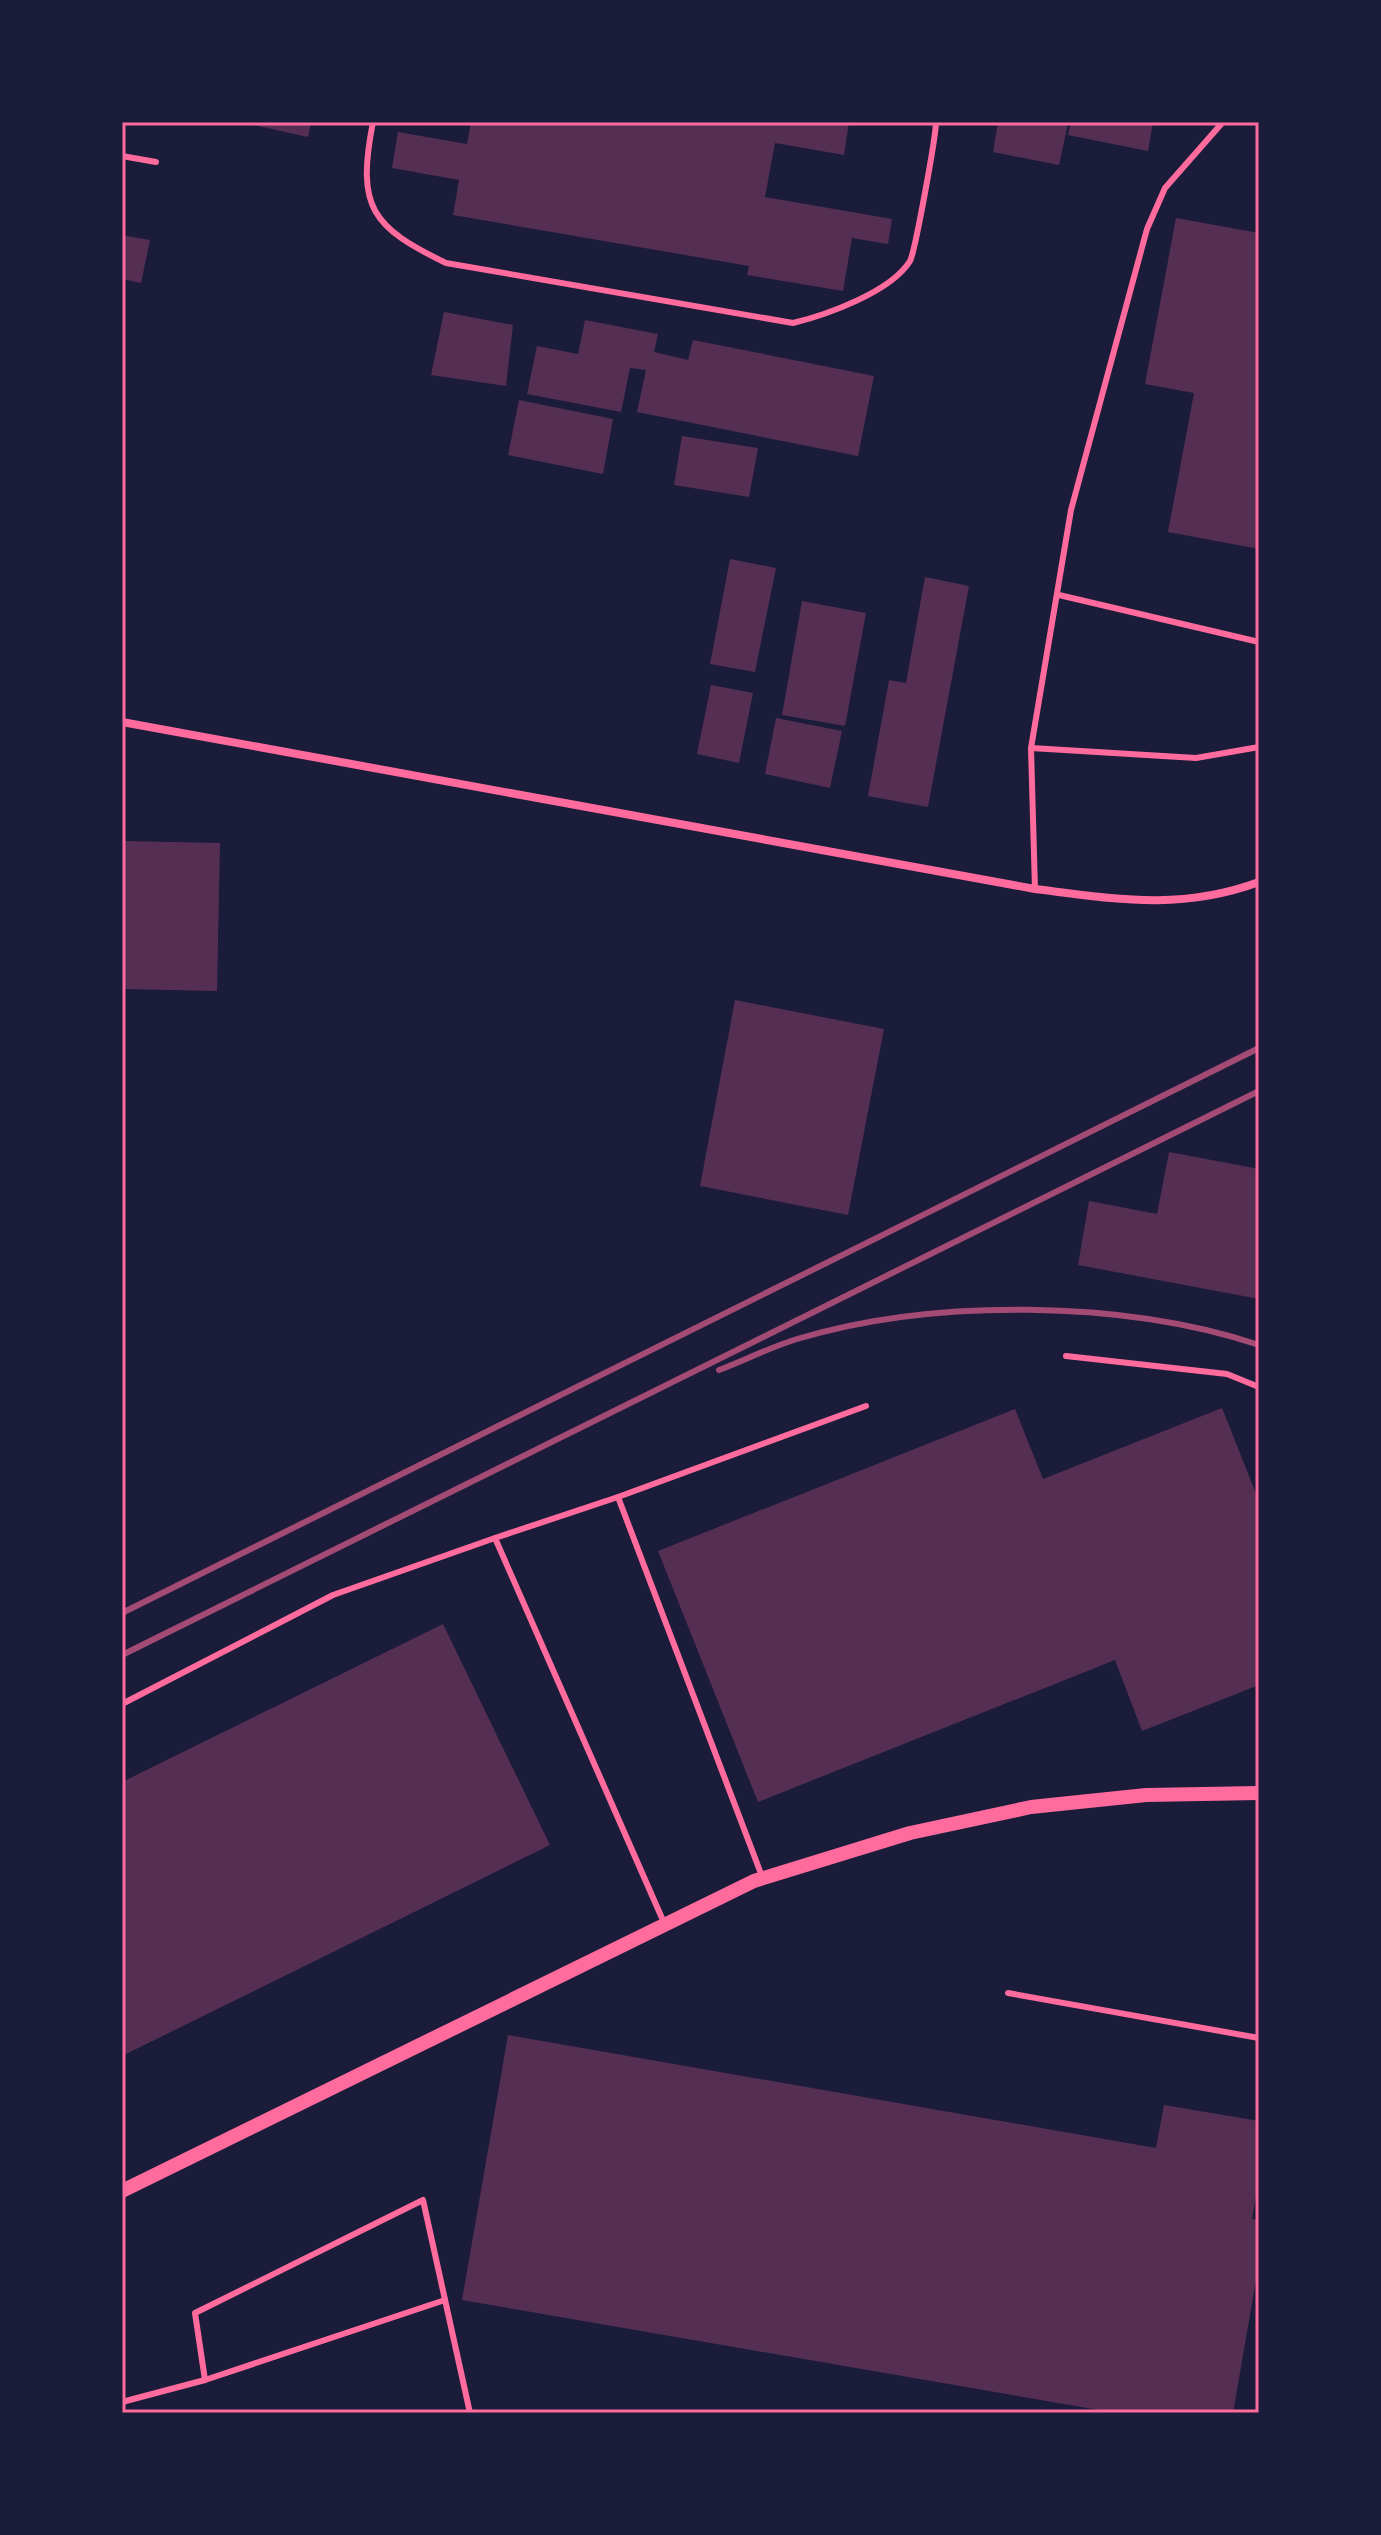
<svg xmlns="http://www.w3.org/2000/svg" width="1381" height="2535" viewBox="0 0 1381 2535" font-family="'Noto Serif',serif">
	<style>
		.building { fill: #542f53 }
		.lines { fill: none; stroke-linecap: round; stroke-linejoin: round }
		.service { stroke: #ff6b9d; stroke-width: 6 }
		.minor { stroke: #ff6b9d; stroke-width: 8 }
		.tertiary { stroke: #ff6b9d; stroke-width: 14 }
		.rail { stroke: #a44b75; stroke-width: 6 }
		.neatline { fill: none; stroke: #ff6b9d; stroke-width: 3 }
	</style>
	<rect width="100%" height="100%" fill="#1b1b3a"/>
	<g class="building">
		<path d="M241 122H311L308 137Z"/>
		<path d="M471 122H849L844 155 775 143 765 197 892 219 888 244 852 238 843 291 747 275 749 266 453 215 459 180 392 168 398 132 467 144Z"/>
		<path d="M998 122 1068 123 1059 165 993 152Z"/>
		<path d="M1071 122H1153L1148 151 1068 135Z"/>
		<path d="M1176 218 1259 233V549L1168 532 1194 393 1145 384Z"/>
		<path d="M122 235 150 240 141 283 122 279Z"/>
		<path d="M444 312 513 325 506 386 431 375Z"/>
		<path d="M585 320 658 334 654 352 688 360 693 340 874 376 858 456 637 412 646 370 630 368 621 412 527 394 537 346 578 354Z"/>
		<path d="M519 400 613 419 603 474 508 455Z"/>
		<path d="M682 436 758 448 749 497 674 485Z"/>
		<path d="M730 559 776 568 755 672 710 664Z"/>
		<path d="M925 577 969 586 928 807 868 796 889 680 906 683Z"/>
		<path d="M802 601 866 613 845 726 782 715Z"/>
		<path d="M711 685 753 693 739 763 697 754Z"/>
		<path d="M776 718 842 731 830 788 765 774Z"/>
		<path d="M122 841 220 843 217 991 122 989Z"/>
		<path d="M735 1000 884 1029 848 1215 700 1186Z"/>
		<path d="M1169 1152 1259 1169V1299L1078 1265 1089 1201 1157 1214Z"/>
		<path d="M1222 1408 1259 1501V1685L1142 1731 1115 1660 758 1802 658 1551 1015 1409 1043 1479Z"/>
		<path d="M443 1624 550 1845 122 2056V1782Z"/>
		<path d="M508 2035 1156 2148 1164 2105 1259 2121V2178L1252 2219 1259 2220V2263L1233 2413H1116L462 2300Z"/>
	</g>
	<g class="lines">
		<g class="service">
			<path d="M373 122C356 208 372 227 446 263L793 323C826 315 891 292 910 261 915 252 936 136 936 122"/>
			<path d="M122 156 156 162"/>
			<path d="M1059 595 1259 642"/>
			<path d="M1031 748 1196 758 1259 747"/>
			<path d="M1035 889 1031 748 1071 510 1147 229 1165 188 1223 122"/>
			<path d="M1066 1356 1227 1374 1259 1387"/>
			<path d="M618 1497 866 1406"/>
			<path d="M122 1704 333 1595 495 1538"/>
			<path d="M665 1925 495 1538 618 1497 763 1879"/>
			<path d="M1008 1993 1259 2038"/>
			<path d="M205 2380 445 2300"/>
			<path d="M122 2402 205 2380 195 2313 423 2200 470 2413"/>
		</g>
		<path class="minor" d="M122 722 1035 889C1116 899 1180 911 1259 882"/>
		<path class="tertiary" d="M122 2191 754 1881 910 1833 1031 1807 1146 1795 1259 1793"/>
		<g class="rail">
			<path d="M719 1370C745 1360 771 1347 797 1339 933 1298 1125 1300 1259 1345"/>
			<path d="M122 1613 1259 1048"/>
			<path d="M122 1655 1259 1091"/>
		</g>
	</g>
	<rect width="1381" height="2535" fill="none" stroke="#1b1b3a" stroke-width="248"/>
	<rect x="124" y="124" width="1133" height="2287" class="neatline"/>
</svg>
